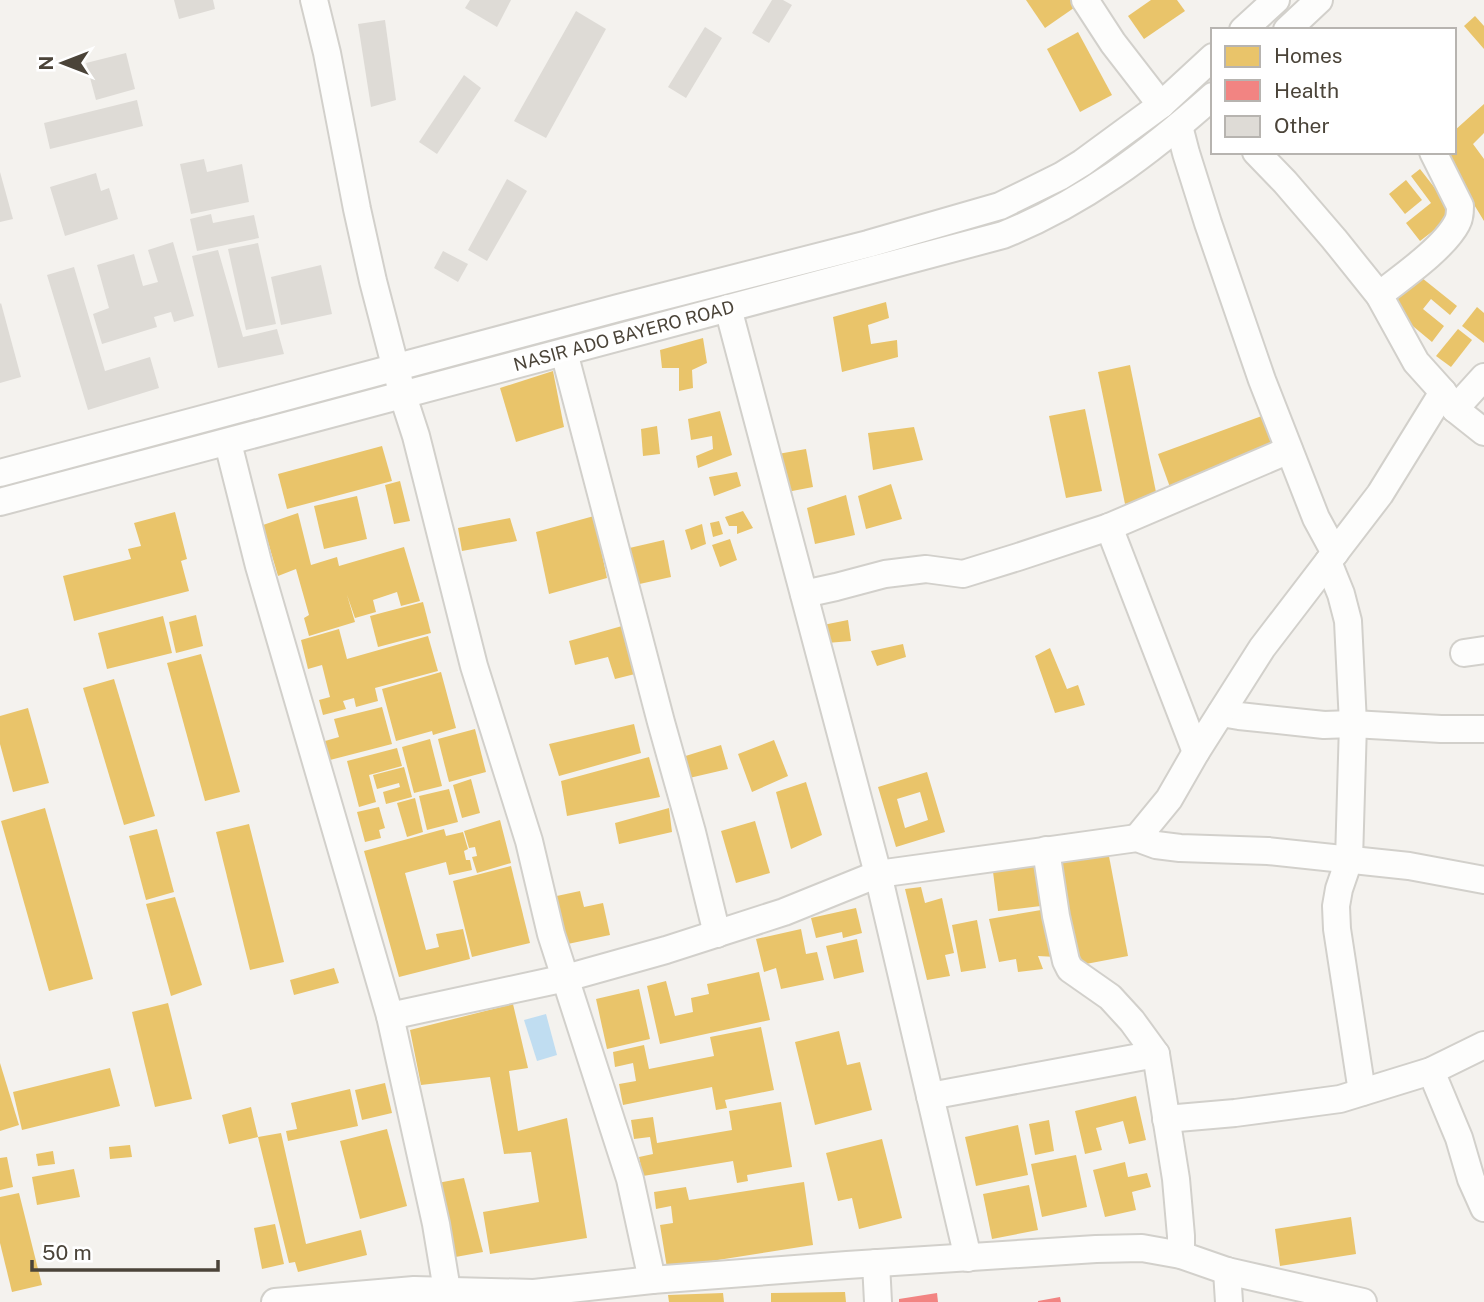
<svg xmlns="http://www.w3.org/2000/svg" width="1484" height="1302" viewBox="0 0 1484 1302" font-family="'Public Sans',sans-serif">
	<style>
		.water { fill: #c0ddf1 }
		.homes { fill: #e9c46a; fill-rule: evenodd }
		.health { fill: #f28482 }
		.building { fill: #dedbd6 }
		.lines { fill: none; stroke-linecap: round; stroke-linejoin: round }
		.minor-casing { stroke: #d2d0cb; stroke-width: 30 }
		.minor { stroke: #fdfdfc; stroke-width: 26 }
		.labels { text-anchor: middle; stroke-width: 7; stroke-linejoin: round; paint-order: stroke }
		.street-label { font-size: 18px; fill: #4b4439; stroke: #fff }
	</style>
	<rect width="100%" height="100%" fill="#f4f2ee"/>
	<path class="water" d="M546 1014 557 1055 537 1061 524 1020Z"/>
	<g class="homes">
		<path d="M1026 0H1079L1081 3 1045 28Z"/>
		<path d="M1151 0H1177L1185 11 1144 39 1128 16Z"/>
		<path d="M1475 16 1484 26V49L1464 26Z"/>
		<path d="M1078 32 1112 95 1080 112 1047 49Z"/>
		<path d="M1484 104V133L1473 144 1484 159V221L1442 152H1454V131Z"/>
		<path d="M1420 169 1455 214 1420 241 1406 223 1431 203 1411 176Z"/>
		<path d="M1406 180 1422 200 1405 214 1389 194Z"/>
		<path d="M1417 274 1457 306 1450 315 1431 299 1423 309 1444 326 1432 342 1390 307Z"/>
		<path d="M886 302 889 318 868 325 871 344 897 340 898 357 842 372 833 317Z"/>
		<path d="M1477 307 1484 313V343L1462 326Z"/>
		<path d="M1458 329 1472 340 1451 367 1436 356Z"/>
		<path d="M703 338 707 363 692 370 693 388 679 391V368H662L660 350Z"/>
		<path d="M1130 365 1157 497 1125 504 1098 372Z"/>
		<path d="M553 371 564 427 516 442 500 388Z"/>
		<path d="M1085 409 1102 491 1066 498 1049 416Z"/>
		<path d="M720 411 732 455 698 468 696 456 713 449 712 436 691 440 688 419Z"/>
		<path d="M1270 413 1283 449 1171 490 1158 454Z"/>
		<path d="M657 426 660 454 643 456 641 429Z"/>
		<path d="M914 427 923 460 873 470 868 433Z"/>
		<path d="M382 446 392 481 287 509 278 474Z"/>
		<path d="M806 449 813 487 787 492 778 454Z"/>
		<path d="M737 472 741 486 714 496 709 477Z"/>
		<path d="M400 481 410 521 394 524 385 485Z"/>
		<path d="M891 484 902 519 866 529 858 496Z"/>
		<path d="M846 495 855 535 815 544 807 508Z"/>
		<path d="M357 496 367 539 324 549 314 506Z"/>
		<path d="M743 511 753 528 737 534V526H729L725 517Z"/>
		<path d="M175 512 187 559 181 561 189 591 74 621 63 576 131 559 128 549 141 546 134 523Z"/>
		<path d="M298 513 311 565 337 557 339 566 404 547 420 601 401 606 397 592 373 600 376 612 355 618 347 595 355 622 309 636 304 618 309 615 296 569 278 576 263 525Z"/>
		<path d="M594 516 607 578 549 594 536 532Z"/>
		<path d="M510 518 517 541 462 551 458 528Z"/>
		<path d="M719 521 723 534 713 537 710 523Z"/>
		<path d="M702 524 706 544 691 550 685 530Z"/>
		<path d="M730 539 737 560 720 567 712 545Z"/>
		<path d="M664 540 671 577 635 585 625 549Z"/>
		<path d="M423 602 431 633 378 647 370 616Z"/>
		<path d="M196 615 203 646 176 653 169 622Z"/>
		<path d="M163 616 172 653 107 669 98 633Z"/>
		<path d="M848 620 851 641 827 643 823 625Z"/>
		<path d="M622 626 635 674 615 679 608 657 575 665 569 641Z"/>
		<path d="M339 629 347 659 428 636 438 671 375 688 378 701 356 707 354 698 343 701 346 709 323 715 319 700 330 697 322 665 308 669 301 640Z"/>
		<path d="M903 644 906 657 877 666 871 651Z"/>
		<path d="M1050 648 1067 689 1078 685 1085 705 1055 713 1035 656Z"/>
		<path d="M201 654 240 792 205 801 167 663Z"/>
		<path d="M441 672 456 728 433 735 432 731 396 741 382 689Z"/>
		<path d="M114 679 155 816 124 825 83 688Z"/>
		<path d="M382 707 392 744 330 760 325 741 339 737 334 719Z"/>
		<path d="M28 708 49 783 13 792 0 744V716Z"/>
		<path d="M634 724 641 753 559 776 549 744Z"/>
		<path d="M475 729 486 772 449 782 438 739Z"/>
		<path d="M430 739 442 786 414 793 402 747Z"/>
		<path d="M774 740 788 776 752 792 738 754Z"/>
		<path d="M721 745 728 769 685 779 679 758Z"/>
		<path d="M397 748 402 766 369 775 376 802 359 807 347 761Z"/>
		<path d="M649 757 660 797 567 816 561 781Z"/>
		<path d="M404 767 412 797 386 804 383 792 400 787 399 783 377 789 373 775Z"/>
		<path d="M927 772 945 832 896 847 878 787ZM920 792 928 820 905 828 897 799Z"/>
		<path d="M471 779 480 813 462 818 453 785Z"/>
		<path d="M806 782 822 835 791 849 776 792Z"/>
		<path d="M449 789 458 822 427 830 419 796Z"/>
		<path d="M415 798 423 832 407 837 397 803Z"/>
		<path d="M379 807 385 828 379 830 381 838 365 842 357 812Z"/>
		<path d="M45 808 93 979 49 991 1 821Z"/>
		<path d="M669 808 672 832 619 844 615 823Z"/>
		<path d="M500 820 511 863 477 873 472 857 477 856 475 847 469 848 464 831Z"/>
		<path d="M755 821 770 873 736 883 721 831Z"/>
		<path d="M249 824 284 962 250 970 216 832Z"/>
		<path d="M157 829 174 892 146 900 129 836Z"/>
		<path d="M444 829 446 836 463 832 468 849 464 851 466 860H470L472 870 449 875 446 862 405 873 426 950 439 947 436 934 463 929 470 959 399 977 364 851Z"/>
		<path d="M1108 851 1128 956 1070 967 1050 862Z"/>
		<path d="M1040 853 1041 906 998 911 993 872 982 873 978 862Z"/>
		<path d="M511 866 530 943 472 957 453 881Z"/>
		<path d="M921 887 925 903 942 898 954 953 945 955 950 976 927 980 905 889Z"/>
		<path d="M580 891 584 907 603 903 610 935 563 945 552 897Z"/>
		<path d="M175 897 202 985 171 996 146 904Z"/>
		<path d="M856 908 862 933 843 938 842 932 816 938 811 918Z"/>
		<path d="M1047 909 1056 957 1038 956 1043 969 1018 972 1016 959 999 962 989 919Z"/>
		<path d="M977 920 986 968 961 972 952 925Z"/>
		<path d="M801 929 806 954 817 952 824 980 781 989 776 968 764 972 756 939Z"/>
		<path d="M857 939 864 972 834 979 826 946Z"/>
		<path d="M334 968 339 983 294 995 290 980Z"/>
		<path d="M759 972 770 1020 660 1044 647 986 666 981 675 1016 693 1012 691 998 709 994 707 984Z"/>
		<path d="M639 989 650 1039 607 1049 596 999Z"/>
		<path d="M168 1003 192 1099 155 1107 132 1012Z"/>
		<path d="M513 1004 528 1068 509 1071 518 1131 567 1118 587 1238 490 1254 483 1212 539 1202 531 1152 504 1154 490 1077 421 1085 410 1030Z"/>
		<path d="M761 1027 774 1090 725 1100 727 1108 716 1110 712 1087 623 1105 619 1084 636 1081 633 1063 615 1067 613 1052 644 1045 649 1069 714 1056 710 1037Z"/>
		<path d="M839 1031 847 1065 860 1062 872 1110 815 1125 795 1042Z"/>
		<path d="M0 1063 19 1125 0 1131Z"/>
		<path d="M110 1068 120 1106 22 1130 13 1092Z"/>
		<path d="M385 1083 392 1113 362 1120 355 1090Z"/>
		<path d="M350 1089 358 1126 288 1141 286 1131 297 1129 291 1103Z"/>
		<path d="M1136 1096 1146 1140 1129 1144 1123 1121 1096 1128 1102 1150 1085 1154 1075 1111Z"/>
		<path d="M781 1102 792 1167 747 1175 748 1181 737 1183 733 1161 643 1176 639 1157 653 1154 650 1137 634 1139 631 1120 653 1117 657 1143 732 1130 729 1111Z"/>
		<path d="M251 1107 258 1137 281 1133 306 1244 361 1230 367 1255 298 1272 295 1262 289 1263 258 1137 229 1144 222 1115Z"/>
		<path d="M1049 1120 1054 1151 1035 1155 1029 1124Z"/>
		<path d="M1018 1125 1028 1175 976 1186 965 1137Z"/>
		<path d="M387 1129 407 1206 360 1219 340 1141Z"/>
		<path d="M882 1139 902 1218 859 1229 852 1198 838 1201 826 1153Z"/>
		<path d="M130 1145 132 1157 110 1159 109 1147Z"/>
		<path d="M53 1151 55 1164 38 1166 36 1154Z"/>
		<path d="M1076 1155 1087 1207 1042 1217 1031 1164Z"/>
		<path d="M7 1157 13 1187 0 1190V1158Z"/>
		<path d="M1125 1162 1128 1177 1147 1173 1151 1187 1132 1192 1136 1210 1105 1217 1093 1170Z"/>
		<path d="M74 1169 80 1197 37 1205 32 1177Z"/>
		<path d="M464 1178 483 1252 450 1258 427 1185Z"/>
		<path d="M804 1182 813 1245 667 1268 660 1225 673 1223 671 1206 656 1209 654 1192 686 1187 689 1200Z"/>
		<path d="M1029 1185 1038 1230 992 1239 983 1194Z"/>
		<path d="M19 1193 42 1285 12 1292 0 1243V1197Z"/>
		<path d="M1351 1217 1356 1254 1280 1266 1275 1229Z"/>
		<path d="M275 1224 284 1264 262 1269 254 1228Z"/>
		<path d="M845 1292 846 1302H771V1293Z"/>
		<path d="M723 1293 724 1302H669L668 1295Z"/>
	</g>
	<g class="health">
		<path d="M937 1293 938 1302H899V1299Z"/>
		<path d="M1060 1297 1061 1302H1038V1301Z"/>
	</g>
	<g class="building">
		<path d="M174 0H213L215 9 179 19Z"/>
		<path d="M470 0H511L497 27 465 8Z"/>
		<path d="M772 0H783L792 5 769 43 752 33Z"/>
		<path d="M576 11 606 29 546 138 514 121Z"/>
		<path d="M385 20 396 100 371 107 358 24Z"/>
		<path d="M705 27 722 38 686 98 668 87Z"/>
		<path d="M126 53 135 89 96 100 86 63Z"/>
		<path d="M464 75 481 88 437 154 419 142Z"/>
		<path d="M137 100 143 126 50 149 44 123Z"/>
		<path d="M204 159 207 172 242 164 249 202 191 214 180 164Z"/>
		<path d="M0 172 13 219 0 222Z"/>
		<path d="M96 173 101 191 109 188 118 219 65 236 50 187Z"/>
		<path d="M507 179 527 191 487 261 468 250Z"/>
		<path d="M211 214 213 223 254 215 259 238 197 251 190 219Z"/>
		<path d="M173 242 194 316 174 322 171 312 154 317 157 327 102 344 93 314 109 308 97 265 134 254 143 286 158 282 148 250Z"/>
		<path d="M258 243 276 324 246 330 228 249Z"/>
		<path d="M218 250 243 337 277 329 284 354 218 368 192 256Z"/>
		<path d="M443 251 468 264 458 282 434 268Z"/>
		<path d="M321 265 332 314 281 325 271 277Z"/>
		<path d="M74 267 105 371 150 357 159 388 88 410 47 275Z"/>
		<path d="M1 303 21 377 0 383V304Z"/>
	</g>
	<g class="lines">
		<g class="minor-casing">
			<g id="minor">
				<path d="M314 0 327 53 357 209 373 281 403 396 416 436 474 666 529 841 551 934 630 1179 652 1280"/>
				<path d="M1085 0 1113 43 1161 105"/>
				<path d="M1243 30 1276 0"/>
				<path d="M1287 30 1319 0"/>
				<path d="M1179 126 1186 153 1208 223 1262 380 1316 518 1335 553"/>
				<path d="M1256 152 1285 182 1334 239 1379 295 1416 362 1443 392 1455 409 1484 432"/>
				<path d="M1379 295C1402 277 1444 248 1457 223 1460 218 1460 212 1460 206L1433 152"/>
				<path d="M728 308 878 874 968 1258"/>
				<path d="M564 352 661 722 692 832 717 934"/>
				<path d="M1455 409 1484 377"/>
				<path d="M228 443 259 566 390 1016 436 1224 447 1290"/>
				<path d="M0 473 618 308 868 244 1000 206 1061 176 1082 163 1161 105 1213 57"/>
				<path d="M0 502 1003 235C1083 203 1149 153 1213 96"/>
				<path d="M1109 527 1196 752"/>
				<path d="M1328 562 1341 594 1348 621 1353 724 1349 860 1339 889 1336 906 1337 929 1362 1092"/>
				<path d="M804 594 836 587 885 574 926 569 963 574 1018 557 1109 527 1289 450"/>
				<path d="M1464 653 1484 650"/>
				<path d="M1221 713 1239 716 1324 725 1353 724 1441 729H1484"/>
				<path d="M1137 838 1169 799 1196 752 1262 648 1380 494 1443 392"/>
				<path d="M1046 850 1056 916 1066 961 1070 969 1110 997 1132 1021 1156 1054 1176 1179 1181 1236V1255"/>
				<path d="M390 1016 566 978 666 950 784 912 878 874 1137 838 1156 845 1180 848 1268 851 1409 866 1484 880"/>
				<path d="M1431 1071 1459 1138 1471 1179 1484 1208"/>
				<path d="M930 1096 1156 1054"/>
				<path d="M1166 1119 1235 1113 1340 1099 1431 1071 1484 1045"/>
				<path d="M876 1263 878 1302"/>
				<path d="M1227 1271 1229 1302"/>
				<path d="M275 1302 414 1290 534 1293 652 1280 847 1265 1096 1249 1142 1248 1181 1255 1227 1271 1363 1302"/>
			</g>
		</g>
		<use href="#minor" class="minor"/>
	</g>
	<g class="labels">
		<g class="street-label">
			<text transform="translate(624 336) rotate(-15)" y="6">NASIR ADO BAYERO ROAD</text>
		</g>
	</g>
	<rect x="1211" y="28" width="245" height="126" fill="#ffffff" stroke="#b7b4b0" stroke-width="2"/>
	<rect x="1225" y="46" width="35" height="21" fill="#e9c46a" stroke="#b7b4b0" stroke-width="2"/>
	<text x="1274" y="63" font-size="21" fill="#4b4439">Homes</text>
	<rect x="1225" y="80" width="35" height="21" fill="#f28482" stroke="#b7b4b0" stroke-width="2"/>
	<text x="1274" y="98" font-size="21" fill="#4b4439">Health</text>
	<rect x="1225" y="116" width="35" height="21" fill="#dedbd6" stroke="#b7b4b0" stroke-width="2"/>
	<text x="1274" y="133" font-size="21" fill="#4b4439">Other</text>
	<g transform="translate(63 63) rotate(270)" stroke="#ffffff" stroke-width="5" paint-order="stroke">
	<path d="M0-5L12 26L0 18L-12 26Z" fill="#4b4439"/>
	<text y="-10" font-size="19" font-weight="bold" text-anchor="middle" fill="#4b4439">N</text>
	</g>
	<path d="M32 1260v10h186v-10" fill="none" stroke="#4b4439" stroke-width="3.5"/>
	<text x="42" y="1260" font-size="21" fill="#4b4439" stroke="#ffffff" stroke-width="5" paint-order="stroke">50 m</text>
</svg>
